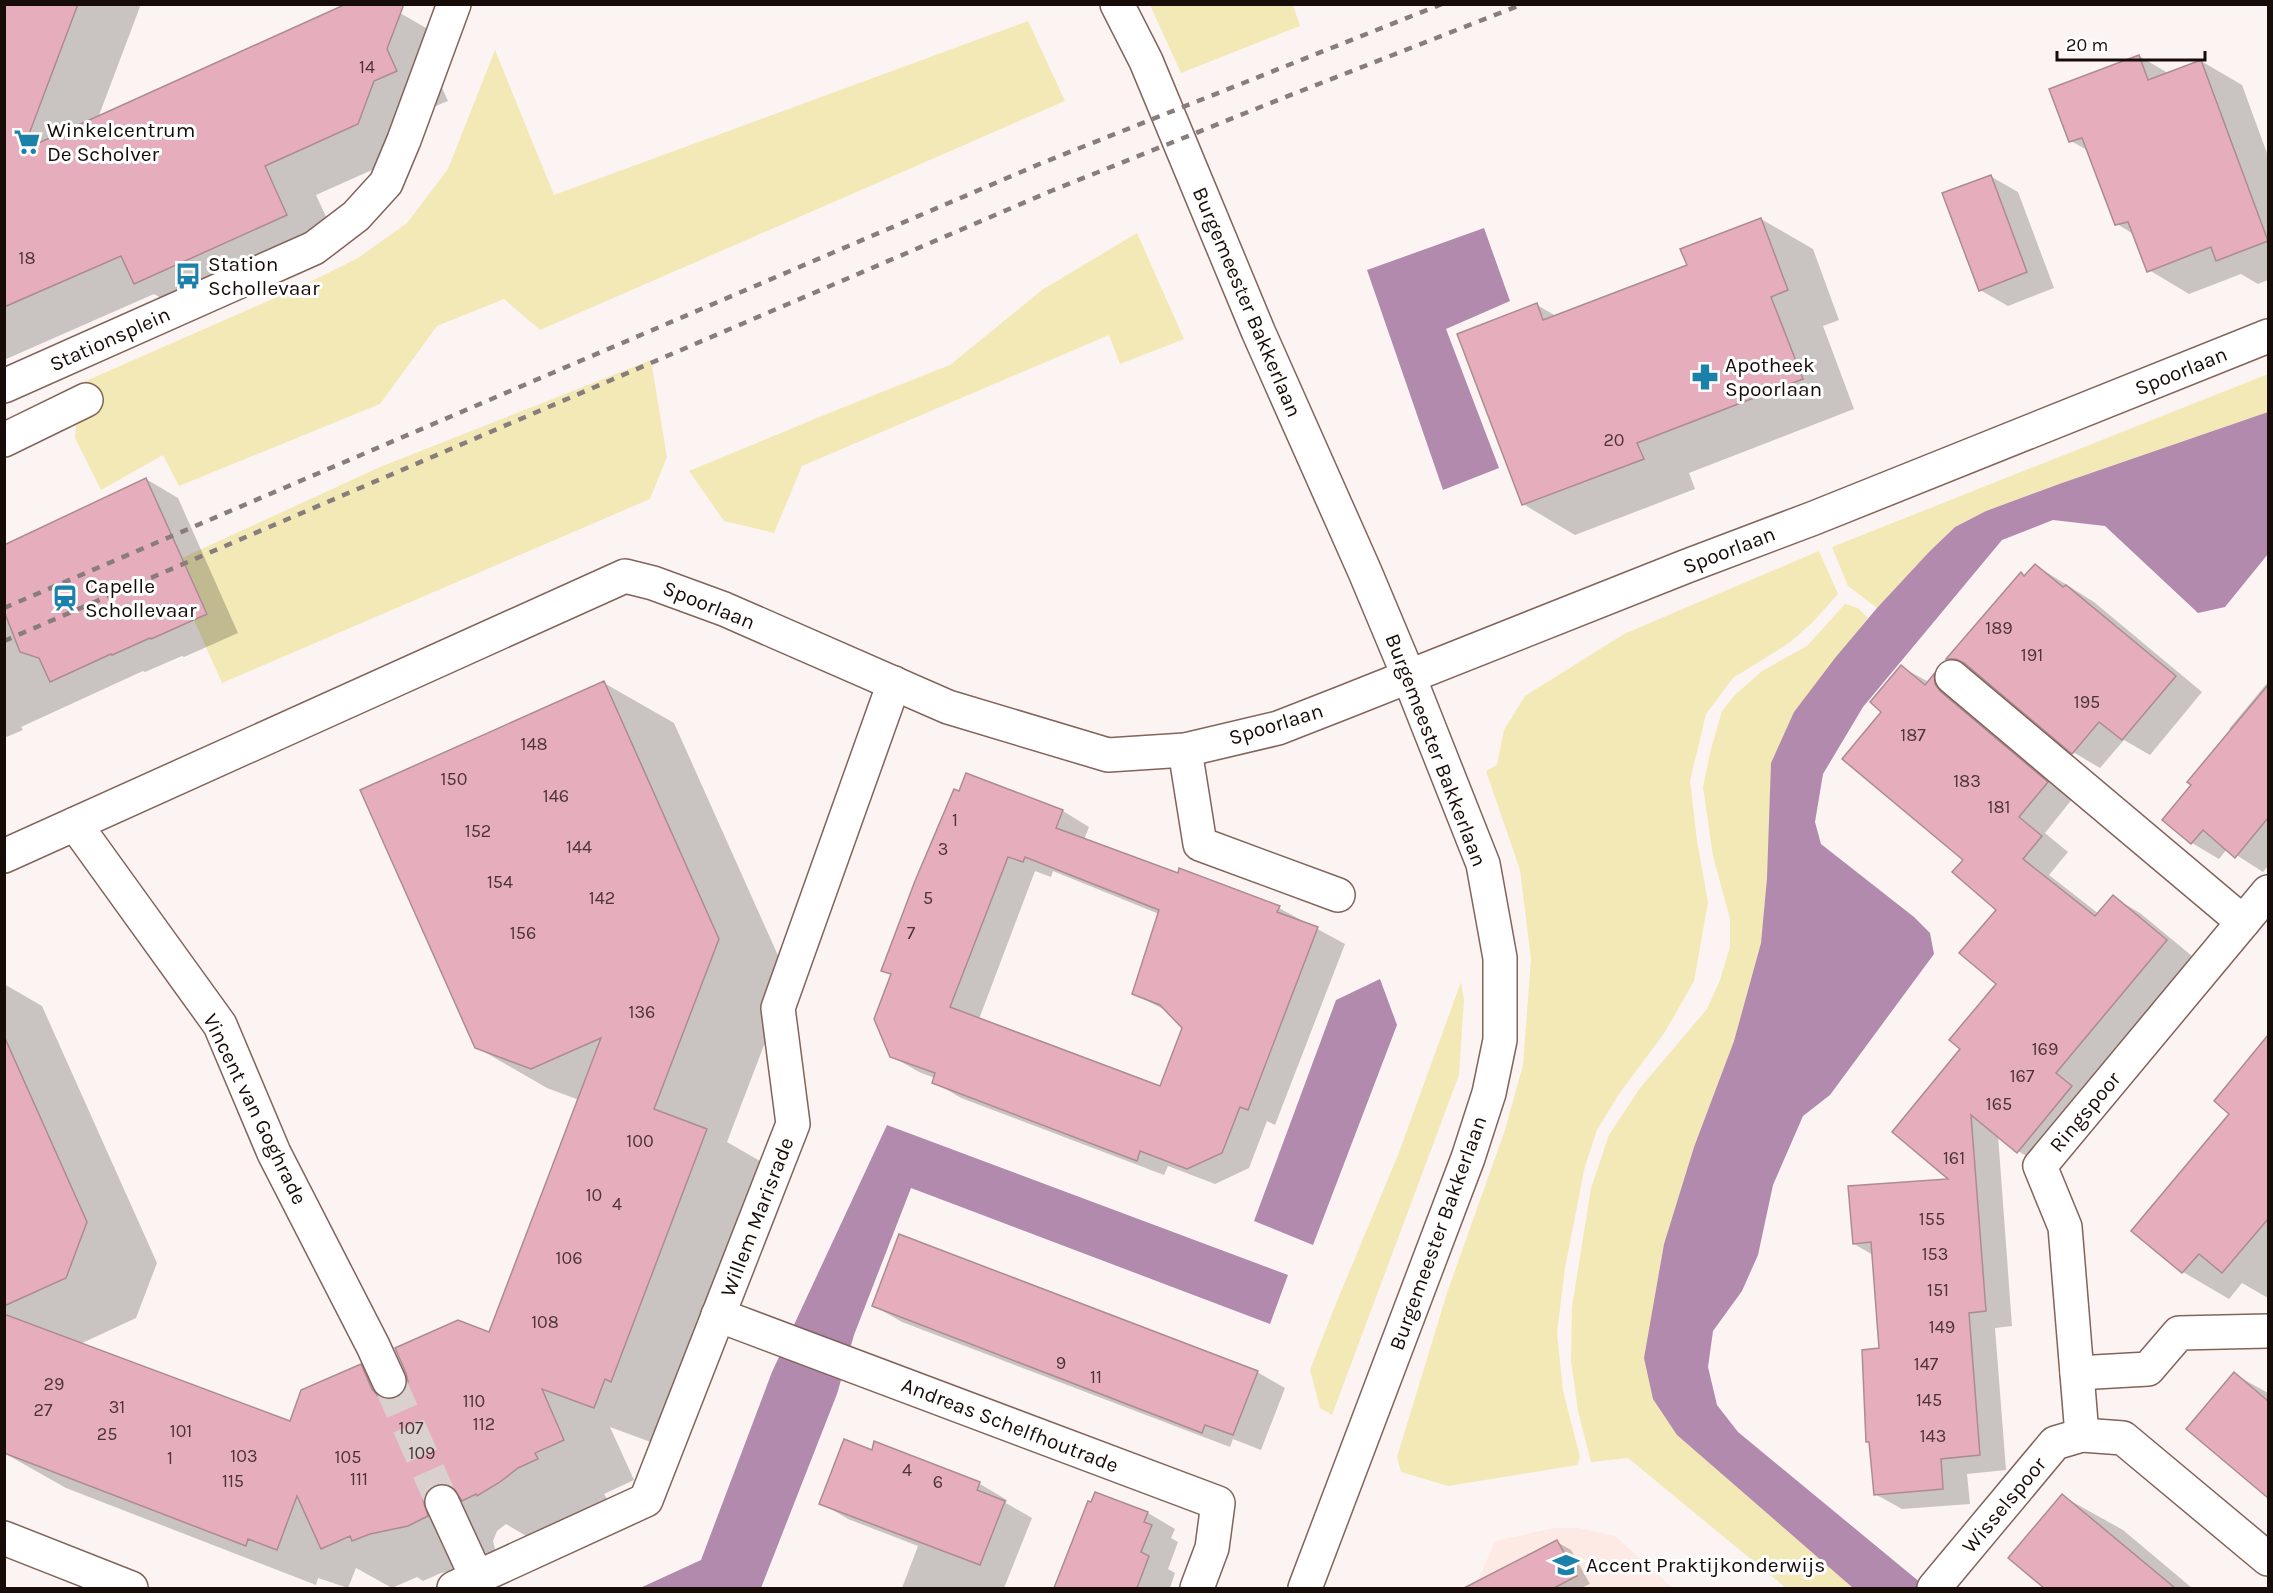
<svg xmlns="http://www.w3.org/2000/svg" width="2273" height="1593" viewBox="0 0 2273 1593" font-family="Karla,sans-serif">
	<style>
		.built { fill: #fdeae5 }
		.green { fill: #f2e9b6 }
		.water { fill: #b18aad }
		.shadow { fill: #0003; fill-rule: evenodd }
		.building { fill: #e6aebc; stroke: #ad8b93; stroke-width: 1.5; fill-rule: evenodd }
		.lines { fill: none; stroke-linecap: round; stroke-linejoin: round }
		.minor-tunnel { stroke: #dad1cf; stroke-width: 33; stroke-dasharray: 33 16; stroke-linecap: butt }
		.minor-casing { stroke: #83635a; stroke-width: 36 }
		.minor { stroke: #fff; stroke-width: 33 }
		.rail { stroke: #887d7b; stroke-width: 4.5; stroke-dasharray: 8 8; stroke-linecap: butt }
		.labels { text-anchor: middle; stroke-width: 6; stroke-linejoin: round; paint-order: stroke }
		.number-label { font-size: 18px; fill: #4c3436 }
		.poi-label { font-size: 21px; fill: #180c09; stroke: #fff; text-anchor: start }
		.street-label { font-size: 21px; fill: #180c09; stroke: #fff }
	</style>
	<rect width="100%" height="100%" fill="#fcf4f2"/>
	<path class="built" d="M1554 1528H1579L1615 1536 1673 1588H1475L1495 1541Z"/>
	<g class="green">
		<path d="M1150 5H1293L1300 26 1181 73Z"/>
		<path d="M1028 21 1065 101 540 330 504 299 437 326 380 404 179 486 163 455 101 490 75 438 79 384 300 287 358 258 407 223 448 169 495 50 554 195Z"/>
		<path d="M1137 233 1184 339 1120 364 1109 335 802 466 774 533 724 521 689 471 834 411 950 365 1042 290Z"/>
		<path d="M651 360 667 457 650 499 222 683 169 564 380 467Z"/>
		<path d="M2268 374V412L2062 483 1986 511 1955 527 1929 552 1877 608 1848 586 1832 547Z"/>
		<path d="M1819 551 1838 594 1812 623 1789 643 1733 678 1706 714 1690 781 1697 841 1708 902 1694 981 1665 1032 1619 1094 1597 1130 1585 1166 1565 1268 1557 1333 1563 1391 1580 1457 1577 1465 1448 1486 1401 1472 1397 1457 1447 1293 1505 1130 1523 1065 1531 959 1520 870 1486 771 1497 765 1504 730 1525 696 1624 634Z"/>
		<path d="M1845 604 1858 608 1868 618 1794 712 1767 878 1761 943 1734 1041 1694 1147 1664 1244 1655 1297 1677 1435 1853 1588H1786L1628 1458 1591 1462 1578 1411 1571 1360 1572 1307 1591 1188 1609 1135 1640 1088 1707 1009 1720 980 1730 947V919L1713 856 1703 787 1711 749 1722 711 1735 695 1762 671 1807 646Z"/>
		<path d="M1461 982 1464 1000 1459 1075 1332 1415 1320 1408 1310 1370 1335 1306 1398 1155Z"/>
	</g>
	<g class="water">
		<path d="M1484 228 1510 301 1446 329 1499 468 1443 490 1367 270Z"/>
		<path d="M2268 412V554L2225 607 2198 613 2105 526 2053 520 2002 540 1863 707 1823 774 1815 822 1821 844 1914 917 1930 933 1934 954 1830 1095 1803 1116 1773 1185 1758 1255 1742 1291 1713 1331 1708 1367 1717 1405 1738 1432 1927 1588H1853L1677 1435 1653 1399 1644 1358 1664 1244 1694 1147 1734 1041 1761 943 1767 878 1771 763 1794 712 1835 658 1877 608 1929 552 1955 527 1986 511 2062 483Z"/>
		<path d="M1380 979 1397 1025 1313 1245 1254 1221 1336 1000Z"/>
		<path d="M887 1125 1288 1275 1270 1324 911 1188 854 1335 837 1394 761 1588H640L701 1560 772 1372Z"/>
	</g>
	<g class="shadow">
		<path d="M4 4H141L98 118 400 13 452 43 438 79 448 101 426 110 410 153 316 195 339 245 187 313 154 294 4 360Z"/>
		<path d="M2139 56 2168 73 2201 61 2242 85 2268 156V280L2258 284 2241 274 2189 294 2149 270 2135 235 2117 224 2089 151 2071 141Z"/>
		<path d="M1990 176 2018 192 2054 288 2008 306 1980 290Z"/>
		<path d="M1761 219 1813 249 1839 320 1823 326 1854 409 1689 473 1695 489 1575 535 1523 504 1537 305 1556 316 1689 266Z"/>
		<path d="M146 479 178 498 238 633 184 657 182 656 145 672 143 671 21 727 23 730 4 738V546Z"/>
		<path d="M2035 565 2094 602 2202 692 2150 755 2124 740 2100 768 2073 752 1980 674H1975L1949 659Z"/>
		<path d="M1901 667 1929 682 1934 676 1960 691 2073 798 2045 833 2068 852 2049 875 2099 914 2113 897 2140 913 2192 956 2082 1090 2044 1167 2018 1151 1998 1135 2012 1326 1995 1328 2006 1470 1967 1474 1970 1504 1902 1509 1875 1494 1871 1444 1867 1441 1881 1349 1873 1255 1854 1244 1952 1180 1963 1048 1998 984V910L1965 860 1883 712Z"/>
		<path d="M2268 682V866L2263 872 2227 849 2219 859 2192 843 2164 820 2232 731 2229 729Z"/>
		<path d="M604 683 674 723 789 980 727 1142 776 1170 664 1447 610 1427 634 1480 604 1494 607 1499 589 1507 570 1522 533 1540 506 1524 497 1531 493 1541 497 1557 479 1565 441 1573 423 1581 417 1577 392 1588 356 1568 348 1588 318 1578 316 1585 66 1488 4 1453V984L42 1006 157 1263 136 1318 80 1344 291 1423 360 1365 406 1392 490 1334 579 1100 547 1088 476 1047Z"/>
		<path d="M967 775 1063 811 1089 827 1084 840 1179 875 1279 908 1345 944 1275 1125 1267 1121 1249 1168 1215 1184 1168 1166 1164 1175 961 1098 934 1082 935 1078 919 1072 891 1056 892 975 883 970ZM1035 871 1051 877 1053 871 1159 914 1134 994 1169 1012 1184 1028 1161 1088 979 1019Z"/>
		<path d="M2268 1038V1298L2242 1283 2229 1299 2183 1272 2133 1231 2231 1114 2216 1101Z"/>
		<path d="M874 1306 1257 1372 1285 1388 1261 1450 1233 1439 1230 1447 902 1322Z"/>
		<path d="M2234 1374 2268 1393V1496L2188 1428Z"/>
		<path d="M875 1443 980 1484 1007 1500 1006 1503 1032 1518 1004 1588H902L918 1546 848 1519 821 1503 872 1452Z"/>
		<path d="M1096 1494 1148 1513 1175 1529 1171 1538 1178 1542 1168 1569 1175 1573 1170 1588H1056L1088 1503 1092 1504Z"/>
		<path d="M2062 1496 2123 1530 2192 1588H2061L2016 1551Z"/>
		<path d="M1557 1542 1571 1550 1590 1584 1581 1588H1526L1513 1565Z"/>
	</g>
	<g class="building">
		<path d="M4 4H78L23 150 346 4H404L387 49 397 71 374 81 358 124 265 166 287 215 134 284 121 256 4 307Z"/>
		<path d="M2139 55 2148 80 2201 60 2268 241 2216 261 2211 247 2147 272 2128 222 2115 225 2082 138 2069 142 2049 89Z"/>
		<path d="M1991 175 2027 272 1979 291 1942 193Z"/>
		<path d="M1761 218 1788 290 1771 297 1803 379 1637 443 1644 459 1522 505 1457 334 1537 303 1543 320 1687 265 1680 249Z"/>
		<path d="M146 478 207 614 151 639 150 638 112 655 111 654 50 682 39 658 20 652 4 611V545Z"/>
		<path d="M2035 564 2063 587 2066 585 2176 676 2122 740 2099 722 2072 754 1964 663 1956 659H1946L2021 572 2024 576Z"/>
		<path d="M1901 665 1925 685 1934 674 1935 684 1940 691 2048 782 2019 817 2042 836 2023 859 2095 916 2113 895 2167 940 2056 1073 2072 1086 2017 1153 1971 1115 1986 1311 1969 1313 1980 1455 1941 1459 1943 1489 1874 1495 1869 1442H1866L1862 1350 1879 1348 1871 1242 1853 1244 1848 1186 1948 1179 1892 1132 1960 1049 1949 1040 1996 984 1959 953 1996 910 1952 872 1963 860 1842 759 1881 712 1870 702Z"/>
		<path d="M604 681 719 939 654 1109 707 1129 611 1382 605 1379 594 1408 542 1389 564 1440 535 1453 538 1459 518 1468 500 1482 477 1496 476 1494 462 1501 452 1486 444 1483 435 1485 427 1491 423 1500 428 1516 408 1526 370 1534 352 1541 350 1536 321 1549 297 1496 277 1550 248 1539 246 1546 4 1453V1314L290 1421 301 1390 361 1364 372 1389 378 1396 388 1400 397 1398 405 1391 408 1382 406 1373 395 1348 458 1320 489 1332 601 1038 531 1069 475 1048 360 790Z"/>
		<path d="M2268 685V818L2235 858 2203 830 2191 844 2162 820 2191 785 2187 782Z"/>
		<path d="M966 773 1063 810 1056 828 1178 873 1179 868 1280 906 1277 912 1318 927 1248 1110 1240 1107 1222 1153 1187 1169 1140 1151 1137 1161 932 1083 935 1073 890 1057 874 1019 891 974 881 971 915 881 954 789 959 791ZM1008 857 1023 862 1025 857 1159 910 1132 994 1160 1005 1182 1028 1160 1086 950 1007Z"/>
		<path d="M2268 1035V1219L2222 1273 2199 1254 2182 1273 2131 1231 2229 1114 2214 1101Z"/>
		<path d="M4 1036 87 1222 66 1278 4 1306Z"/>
		<path d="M899 1234 1258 1371 1233 1435 1205 1425 1202 1433 872 1306Z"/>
		<path d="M2234 1372 2268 1401V1498L2186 1429Z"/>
		<path d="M844 1439 872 1450 874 1441 980 1482 977 1490 1005 1501 980 1565 819 1504Z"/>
		<path d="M1095 1492 1148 1512 1144 1522 1152 1525 1141 1552 1149 1556 1137 1588H1054L1088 1501 1091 1502Z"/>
		<path d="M2062 1494 2175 1588H2044L2008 1558Z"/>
		<path d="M1557 1540 1577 1576 1554 1588H1464Z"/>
	</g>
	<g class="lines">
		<path class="minor-tunnel" d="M389 1381 442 1502"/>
		<g class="minor-casing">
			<g id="minor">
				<path d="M1117 4 1146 61 1258 331 1365 572 1409 677 1483 864 1500 958V1040L1489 1093 1468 1158 1305 1588"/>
				<path d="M4 386 314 248 356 216 386 183 404 140 454 4"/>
				<path d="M4 440 86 400"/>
				<path d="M1952 677 2243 922"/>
				<path d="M1185 750 1200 844 1338 895"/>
				<path d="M75 824 220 1025 274 1153 373 1346 389 1381"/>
				<path d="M4 856 625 576 653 583 724 609 948 707 1108 755 1185 750 1278 728 1342 703 1687 566 1814 518 2268 336"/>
				<path d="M718 1315 1218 1503 1212 1548 1197 1588"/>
				<path d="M2077 1373 2148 1369 2179 1333 2268 1331"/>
				<path d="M2082 1435 2065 1227 2040 1166 2268 892"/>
				<path d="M442 1502 477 1578"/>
				<path d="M4 1538 131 1588"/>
				<path d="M454 1588 646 1500 793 1124 778 1008 894 683"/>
				<path d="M1934 1588 2055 1443 2082 1435 2123 1438 2268 1559"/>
			</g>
		</g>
		<use href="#minor" class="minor"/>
		<g class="rail">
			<path d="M4 608 1042 163 1442 4"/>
			<path d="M4 641 1051 191 1283 98 1523 4"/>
		</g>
	</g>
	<defs>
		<g id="supermarket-bare" transform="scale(2.07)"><path d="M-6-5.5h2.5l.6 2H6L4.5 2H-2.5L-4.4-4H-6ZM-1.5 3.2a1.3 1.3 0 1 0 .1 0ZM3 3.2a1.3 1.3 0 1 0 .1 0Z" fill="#1b80aa" stroke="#fff" stroke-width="2.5" paint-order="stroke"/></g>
		<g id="bus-bare" transform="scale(2.07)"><path d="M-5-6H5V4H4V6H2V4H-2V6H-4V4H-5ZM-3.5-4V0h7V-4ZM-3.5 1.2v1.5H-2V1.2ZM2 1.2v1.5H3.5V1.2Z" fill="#1b80aa" stroke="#fff" stroke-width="2.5" paint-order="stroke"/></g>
		<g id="pharmacy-bare" transform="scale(2.07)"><path d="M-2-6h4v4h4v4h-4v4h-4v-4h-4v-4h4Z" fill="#1b80aa" stroke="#fff" stroke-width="2.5" paint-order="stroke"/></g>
		<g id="station-bare" transform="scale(2.07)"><path d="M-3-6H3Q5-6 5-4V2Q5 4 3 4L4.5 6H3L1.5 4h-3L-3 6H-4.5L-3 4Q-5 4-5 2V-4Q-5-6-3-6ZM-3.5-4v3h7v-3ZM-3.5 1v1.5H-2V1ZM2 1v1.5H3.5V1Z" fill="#1b80aa" stroke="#fff" stroke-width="2.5" paint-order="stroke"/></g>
		<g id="school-bare" transform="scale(2.07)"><path d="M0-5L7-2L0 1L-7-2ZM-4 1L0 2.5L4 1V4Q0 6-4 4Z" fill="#1b80aa" stroke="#fff" stroke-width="2.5" paint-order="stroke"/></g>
	</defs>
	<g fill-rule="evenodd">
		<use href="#supermarket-bare" x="27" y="142"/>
		<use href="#bus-bare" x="188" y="276"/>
		<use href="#pharmacy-bare" x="1705" y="377"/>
		<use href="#station-bare" x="65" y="598"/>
		<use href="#school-bare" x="1566" y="1565"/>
	</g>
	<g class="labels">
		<g class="number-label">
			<text x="367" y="73">14</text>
			<text x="27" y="264">18</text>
			<text x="1614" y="446">20</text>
			<text x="1999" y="634">189</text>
			<text x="2032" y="661">191</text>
			<text x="2087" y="708">195</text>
			<text x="1913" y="741">187</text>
			<text x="534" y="750">148</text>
			<text x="454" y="785">150</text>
			<text x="1967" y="787">183</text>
			<text x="556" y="802">146</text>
			<text x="1999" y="813">181</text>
			<text x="955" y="826">1</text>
			<text x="478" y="837">152</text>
			<text x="579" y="853">144</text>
			<text x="943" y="855">3</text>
			<text x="500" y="888">154</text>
			<text x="602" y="904">142</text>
			<text x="928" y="904">5</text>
			<text x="523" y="939">156</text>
			<text x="911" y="939">7</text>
			<text x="642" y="1018">136</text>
			<text x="2045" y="1055">169</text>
			<text x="2022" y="1082">167</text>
			<text x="1999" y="1110">165</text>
			<text x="640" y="1147">100</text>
			<text x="1954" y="1164">161</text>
			<text x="594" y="1201">10</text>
			<text x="617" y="1210">4</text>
			<text x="1932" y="1225">155</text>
			<text x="1935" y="1260">153</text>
			<text x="569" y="1264">106</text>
			<text x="1938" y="1296">151</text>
			<text x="545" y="1328">108</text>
			<text x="1942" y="1333">149</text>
			<text x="1061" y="1369">9</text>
			<text x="1926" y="1370">147</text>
			<text x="1096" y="1383">11</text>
			<text x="54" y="1390">29</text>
			<text x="1929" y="1406">145</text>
			<text x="474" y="1407">110</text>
			<text x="117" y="1413">31</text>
			<text x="43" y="1416">27</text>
			<text x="484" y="1430">112</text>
			<text x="411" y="1434">107</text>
			<text x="181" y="1437">101</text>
			<text x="107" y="1440">25</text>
			<text x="1933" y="1442">143</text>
			<text x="422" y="1459">109</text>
			<text x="244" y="1462">103</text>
			<text x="348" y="1463">105</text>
			<text x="170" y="1464">1</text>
			<text x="907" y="1476">4</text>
			<text x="359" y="1485">111</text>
			<text x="233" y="1487">115</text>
			<text x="938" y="1488">6</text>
		</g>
		<g class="poi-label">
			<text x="47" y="137">Winkelcentrum<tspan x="47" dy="24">De Scholver</tspan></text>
			<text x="208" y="271">Station<tspan x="208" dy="24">Schollevaar</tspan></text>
			<text x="1725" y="372">Apotheek<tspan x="1725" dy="24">Spoorlaan</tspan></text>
			<text x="85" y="593">Capelle<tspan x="85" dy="24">Schollevaar</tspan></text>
			<text x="1586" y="1572">Accent Praktijkonderwijs</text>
		</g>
		<g class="street-label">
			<text transform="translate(1247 302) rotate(67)" y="7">Burgemeester Bakkerlaan</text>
			<text transform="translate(110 339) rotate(-24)" y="7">Stationsplein</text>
			<text transform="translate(2181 371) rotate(-22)" y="7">Spoorlaan</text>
			<text transform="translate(1729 550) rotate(-21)" y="7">Spoorlaan</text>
			<text transform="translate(709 605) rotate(22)" y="7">Spoorlaan</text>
			<text transform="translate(1276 724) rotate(-17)" y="7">Spoorlaan</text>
			<text transform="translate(1436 750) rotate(69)" y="7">Burgemeester Bakkerlaan</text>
			<text transform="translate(255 1109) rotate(64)" y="7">Vincent van Goghrade</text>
			<text transform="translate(2085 1112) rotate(-50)" y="7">Ringspoor</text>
			<text transform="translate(757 1217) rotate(-69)" y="7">Willem Marisrade</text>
			<text transform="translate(1438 1233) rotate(-70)" y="7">Burgemeester Bakkerlaan</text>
			<text transform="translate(1010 1425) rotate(21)" y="7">Andreas Schelfhoutrade</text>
			<text transform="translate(2004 1505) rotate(-50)" y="7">Wisselspoor</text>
		</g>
	</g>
	<rect width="2273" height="1593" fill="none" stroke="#180c09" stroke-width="12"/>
	<path d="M2057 51v9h148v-9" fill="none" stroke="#180c09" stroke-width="3"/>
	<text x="2066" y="51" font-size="18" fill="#180c09" stroke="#ffffff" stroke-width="4.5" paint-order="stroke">20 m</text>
</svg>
